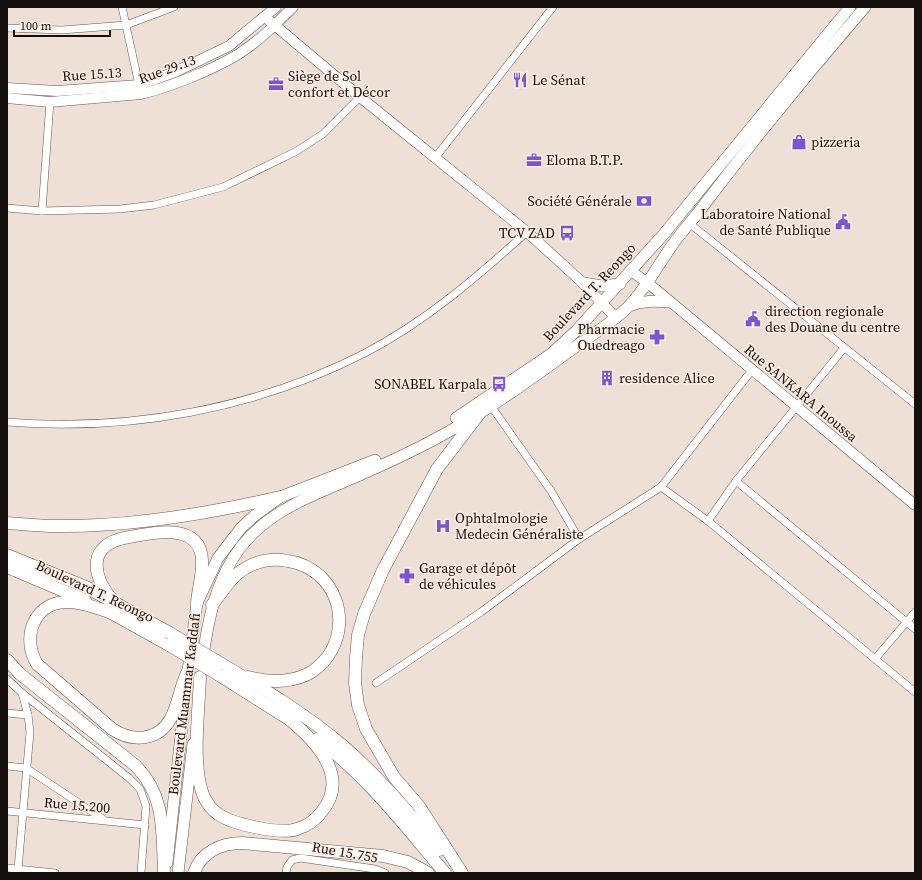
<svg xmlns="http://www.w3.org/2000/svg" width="922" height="880" viewBox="0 0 922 880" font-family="'Source Serif 4',serif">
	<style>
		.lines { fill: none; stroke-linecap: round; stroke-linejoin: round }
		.street-casing { stroke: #645750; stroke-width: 8 }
		.secondary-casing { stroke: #645750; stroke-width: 11 }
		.primary-casing { stroke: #645750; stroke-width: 12 }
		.highway-casing { stroke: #645750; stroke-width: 13 }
		.street { stroke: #fff; stroke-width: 7 }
		.secondary { stroke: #fff; stroke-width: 10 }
		.primary { stroke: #fff; stroke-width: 11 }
		.highway { stroke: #fff; stroke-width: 12 }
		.highway-bridge-casing { stroke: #645750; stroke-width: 13; stroke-linecap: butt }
		.highway-bridge { stroke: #fff; stroke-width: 12 }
		.labels { text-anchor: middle; stroke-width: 3; stroke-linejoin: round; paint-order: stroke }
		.street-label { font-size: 14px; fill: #15100d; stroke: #fcece4 }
		.poi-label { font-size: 14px; fill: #15100d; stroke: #fcece4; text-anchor: start }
	</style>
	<rect width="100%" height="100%" fill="#eedfd7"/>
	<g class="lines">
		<g class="street-casing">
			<g id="street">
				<path d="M122 7 139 85"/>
				<path d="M7 28 62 30 126 25 174 7"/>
				<path d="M435 158 553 7"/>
				<path d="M7 208 42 211 120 209 154 205 223 187 295 152 323 134 360 97"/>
				<path d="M42 211 50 102"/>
				<path d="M689 223 915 404"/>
				<path d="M491 406 551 491 579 539"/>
				<path d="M7 422C129 432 256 409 365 353 425 322 477 277 527 232"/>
				<path d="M736 481 915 629"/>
				<path d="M661 487 708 521 915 692"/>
				<path d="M708 521 736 481 844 348"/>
				<path d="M875 659 915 612"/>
				<path d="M7 679 22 693 129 778 140 789 146 806 141 873"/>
				<path d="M376 683 481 612 579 539 661 487 752 370"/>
				<path d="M7 713 28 715"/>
				<path d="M7 766 26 768 103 819"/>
				<path d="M7 811 145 825"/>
				<path d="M7 868 55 873"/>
				<path d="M18 869 30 732 28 715 22 693"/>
				<path d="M286 873 287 867 292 860 300 858 375 869 385 873"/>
			</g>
		</g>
		<g class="secondary-casing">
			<g id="secondary">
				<path d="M265 17 360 97 527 232 583 283 616 318"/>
				<path d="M7 88 57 91 139 85 175 72 229 46 276 7"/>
				<path d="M7 98 50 102 141 94C170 87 212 70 237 55 258 42 276 24 293 7"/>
				<path d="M630 270 654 288 915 505"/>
			</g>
		</g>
		<g class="primary-casing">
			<g id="primary">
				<path d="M583 283 602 286 620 284"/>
				<path d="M629 306C644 300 655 301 670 302"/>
				<path d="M456 418 551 354 576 331 663 235 850 7"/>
				<path d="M202 662C207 629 212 598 227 569 256 510 317 495 371 470 412 452 453 431 491 406 522 386 552 364 582 342 598 331 614 321 628 307 646 288 658 265 673 244 680 234 689 224 697 214 751 143 807 74 865 7"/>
				<path d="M167 863 188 671 197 603 218 558 241 528 254 516 280 497 375 460"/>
				<path d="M178 873 193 744"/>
			</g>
		</g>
		<g class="highway-casing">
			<g id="highway">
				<path d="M7 523C23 524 39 526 55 526 131 527 207 514 280 497"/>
				<path d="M7 555 86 587 168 632"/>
				<path d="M7 567 85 600"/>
				<path d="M113 601C95 580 85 549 120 539 145 534 200 519 202 560 203 574 198 589 197 603"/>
				<path d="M212 605C220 595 228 582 237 574 252 562 268 557 288 561 301 563 310 567 320 576 348 603 345 648 313 671 295 683 269 683 248 677"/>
				<path d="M106 610 169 645"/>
				<path d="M112 613C97 608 79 601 64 602 32 605 22 639 37 664L112 729C132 742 158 742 171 718 179 703 180 686 188 671"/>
				<path d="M7 660 20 674 136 766C166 797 162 832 164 873"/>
				<path d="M220 663C262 688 304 713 342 745 378 776 410 813 439 850"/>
				<path d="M219 675 295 723"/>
				<path d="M200 677C199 709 191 768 204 797 207 803 212 810 218 814 232 824 280 835 297 829 307 826 317 819 323 810 350 775 314 740 289 719"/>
				<path d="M317 739C367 776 405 826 445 873"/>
				<path d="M194 873C201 852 221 843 242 843L383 856 408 862 428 873"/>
				<path d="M462 873 419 806 394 777 366 729 358 705 355 683 356 658 358 635 364 614 383 570 437 469 479 414"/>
			</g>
		</g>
		<use href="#street" class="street"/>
		<use href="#secondary" class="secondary"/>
		<use href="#primary" class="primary"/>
		<use href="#highway" class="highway"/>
		<g class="highway-bridge-casing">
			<g id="highway-bridge">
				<path d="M168 632 220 663"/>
				<path d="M169 645 219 675"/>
			</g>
		</g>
		<use href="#highway-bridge" class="highway-bridge"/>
	</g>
	<defs>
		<g id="restaurant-bare" transform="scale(1.2)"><path d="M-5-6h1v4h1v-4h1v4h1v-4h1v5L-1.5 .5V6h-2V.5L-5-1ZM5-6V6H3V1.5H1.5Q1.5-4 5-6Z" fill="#7c55ce" stroke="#fcece4" stroke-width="2.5" paint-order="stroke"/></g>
		<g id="office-bare" transform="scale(1.2)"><path d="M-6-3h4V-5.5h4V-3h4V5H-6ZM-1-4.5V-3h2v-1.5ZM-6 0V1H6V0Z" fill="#7c55ce" stroke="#fcece4" stroke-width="2.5" paint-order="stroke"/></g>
		<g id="shop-bare" transform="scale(1.2)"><path d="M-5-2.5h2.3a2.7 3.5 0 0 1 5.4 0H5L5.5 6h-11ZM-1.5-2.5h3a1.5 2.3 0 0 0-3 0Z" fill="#7c55ce" stroke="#fcece4" stroke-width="2.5" paint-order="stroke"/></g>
		<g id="bank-bare" transform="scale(1.2)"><path d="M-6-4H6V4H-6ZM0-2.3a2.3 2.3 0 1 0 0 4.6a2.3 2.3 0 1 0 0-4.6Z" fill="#7c55ce" stroke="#fcece4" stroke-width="2.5" paint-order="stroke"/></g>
		<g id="civic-bare" transform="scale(1.2)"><path d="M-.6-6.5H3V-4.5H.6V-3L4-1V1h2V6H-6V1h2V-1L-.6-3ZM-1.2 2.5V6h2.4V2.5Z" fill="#7c55ce" stroke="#fcece4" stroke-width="2.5" paint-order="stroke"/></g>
		<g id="bus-bare" transform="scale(1.2)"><path d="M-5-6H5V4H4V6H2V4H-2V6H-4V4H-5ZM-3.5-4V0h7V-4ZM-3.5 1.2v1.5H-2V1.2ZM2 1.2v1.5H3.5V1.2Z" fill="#7c55ce" stroke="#fcece4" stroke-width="2.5" paint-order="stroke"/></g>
		<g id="pharmacy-bare" transform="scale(1.2)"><path d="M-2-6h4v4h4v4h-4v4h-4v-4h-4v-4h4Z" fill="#7c55ce" stroke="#fcece4" stroke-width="2.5" paint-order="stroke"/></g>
		<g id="building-bare" transform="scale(1.2)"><path d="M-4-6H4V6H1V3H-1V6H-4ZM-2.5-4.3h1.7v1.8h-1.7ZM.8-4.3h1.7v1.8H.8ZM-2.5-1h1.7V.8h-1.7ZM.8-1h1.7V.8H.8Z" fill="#7c55ce" stroke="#fcece4" stroke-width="2.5" paint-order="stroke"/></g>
		<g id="hospital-bare" transform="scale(1.2)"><path d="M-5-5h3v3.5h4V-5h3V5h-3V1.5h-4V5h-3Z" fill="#7c55ce" stroke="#fcece4" stroke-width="2.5" paint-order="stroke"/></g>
	</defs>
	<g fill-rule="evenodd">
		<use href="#restaurant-bare" x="520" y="80"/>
		<use href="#office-bare" x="276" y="84"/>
		<use href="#shop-bare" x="799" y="142"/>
		<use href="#office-bare" x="534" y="160"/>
		<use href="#bank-bare" x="644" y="201"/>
		<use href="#civic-bare" x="843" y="222"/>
		<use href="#bus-bare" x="567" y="233"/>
		<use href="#civic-bare" x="753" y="319"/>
		<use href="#pharmacy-bare" x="657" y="337"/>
		<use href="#building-bare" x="607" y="378"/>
		<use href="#bus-bare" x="499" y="384"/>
		<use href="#hospital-bare" x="443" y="526"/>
		<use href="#pharmacy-bare" x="407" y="576"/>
	</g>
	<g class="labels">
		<g class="street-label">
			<text transform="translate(167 69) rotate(-20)" y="5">Rue 29.13</text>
			<text transform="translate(92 74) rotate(-4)" y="5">Rue 15.13</text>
			<text transform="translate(589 292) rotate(-47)" y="5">Boulevard T. Reongo</text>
			<text transform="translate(801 393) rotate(40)" y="5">Rue SANKARA Inoussa</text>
			<text transform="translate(95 591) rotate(25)" y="5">Boulevard T. Reongo</text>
			<text transform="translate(184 704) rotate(-83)" y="5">Boulevard Muammar Kaddafi</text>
			<text transform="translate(77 805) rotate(5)" y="5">Rue 15.200</text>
			<text transform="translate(345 852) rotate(10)" y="5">Rue 15.755</text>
		</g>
		<g class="poi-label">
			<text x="288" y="81">Siège de Sol<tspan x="288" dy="16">confort et Décor</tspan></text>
			<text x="532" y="85">Le Sénat</text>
			<text x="811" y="147">pizzeria</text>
			<text x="546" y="165">Eloma B.T.P.</text>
			<text x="632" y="206" text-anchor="end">Société Générale</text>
			<text x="831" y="219" text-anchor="end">Laboratoire National<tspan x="831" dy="16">de Santé Publique</tspan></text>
			<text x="555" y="238" text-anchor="end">TCV ZAD</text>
			<text x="765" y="316">direction regionale<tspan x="765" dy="16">des Douane du centre</tspan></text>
			<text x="645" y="334" text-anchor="end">Pharmacie<tspan x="645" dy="16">Ouedreago</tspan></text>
			<text x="619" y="383">residence Alice</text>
			<text x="487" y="389" text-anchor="end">SONABEL Karpala</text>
			<text x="455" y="523">Ophtalmologie<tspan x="455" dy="16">Medecin Généraliste</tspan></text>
			<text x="419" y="573">Garage et dépôt<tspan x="419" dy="16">de véhicules</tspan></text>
		</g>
	</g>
	<rect width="922" height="880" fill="none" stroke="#15100d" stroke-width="16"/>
	<path d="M14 30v6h96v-6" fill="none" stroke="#15100d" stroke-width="2"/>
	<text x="20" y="30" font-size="12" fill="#15100d" stroke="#fcece4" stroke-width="3" paint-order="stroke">100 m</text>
</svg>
